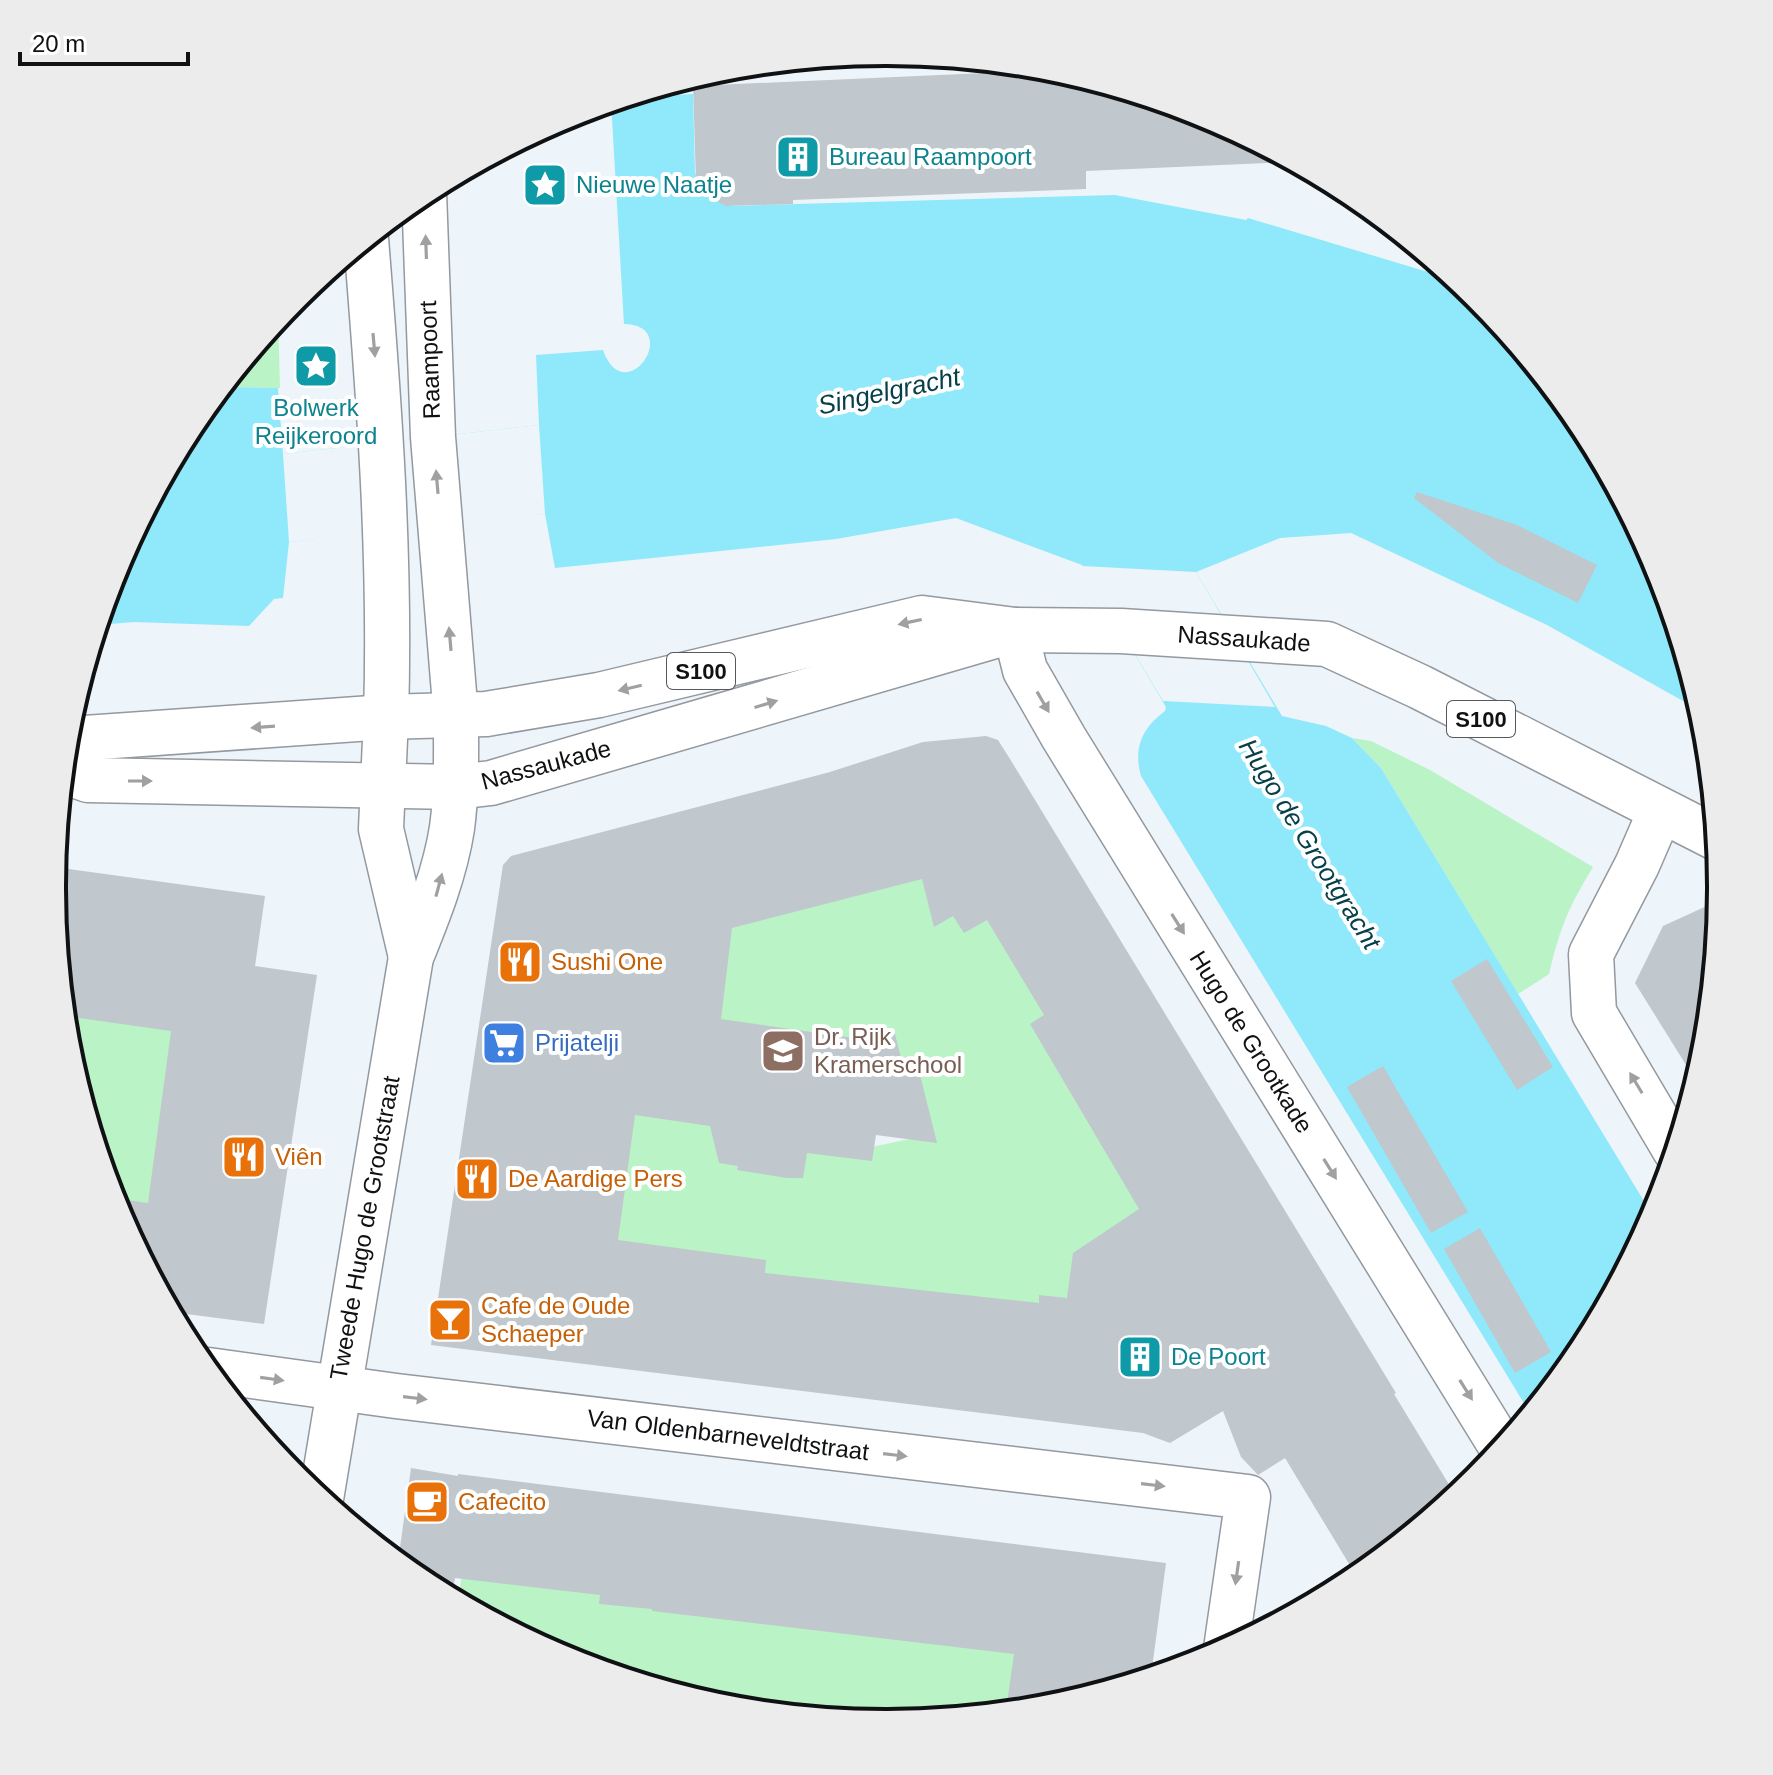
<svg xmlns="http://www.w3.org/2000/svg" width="1773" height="1775" viewBox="0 0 1773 1775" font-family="Helvetica,sans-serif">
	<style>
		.green { fill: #baf3c6 }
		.water { fill: #8fe9fb }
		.pier { fill: #edf4fa }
		.building { fill: #c0c7cd; fill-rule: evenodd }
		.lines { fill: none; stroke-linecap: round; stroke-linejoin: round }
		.street-casing { stroke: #93999f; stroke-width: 47 }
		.secondary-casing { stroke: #93999f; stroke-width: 47 }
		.primary-casing { stroke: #93999f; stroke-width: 47 }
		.street { stroke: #fff; stroke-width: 44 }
		.secondary { stroke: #fff; stroke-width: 44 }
		.primary { stroke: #fff; stroke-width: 44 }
		.oneway { fill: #9fa0a1 }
		.labels { text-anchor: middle; stroke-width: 8; stroke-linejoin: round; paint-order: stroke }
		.shield { fill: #fff; stroke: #57585a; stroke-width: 2 }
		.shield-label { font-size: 22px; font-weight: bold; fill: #0f1113 }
		.culture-label { font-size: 24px; fill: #0d838f; stroke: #fff; text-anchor: start }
		.street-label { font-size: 24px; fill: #0f1113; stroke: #fff }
		.food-label { font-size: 24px; fill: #c56008; stroke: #fff; text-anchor: start }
		.education-label { font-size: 24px; fill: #785e54; stroke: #fff; text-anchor: start }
		.shop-label { font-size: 24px; fill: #366cbe; stroke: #fff; text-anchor: start }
		.water-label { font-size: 26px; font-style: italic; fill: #064049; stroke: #fff }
		.rim { fill: none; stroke: #0f1113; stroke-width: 4 }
	</style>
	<rect width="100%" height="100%" fill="#edf4fa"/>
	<g class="green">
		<path d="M278 319 280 388 222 387Z"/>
		<path d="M1352 738 1371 741 1430 770 1593 867C1568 908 1560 928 1549 974L1518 994 1381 768Z"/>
		<path d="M938 848 1182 1195 1048 1327 609 1284 629 1110 862 1149 933 1134 828 1053 702 1025 654 942Z"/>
		<path d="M58 950 236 973 207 1262 139 1251 116 1208 68 1052Z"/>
		<path d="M467 1541 1093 1626 1050 1707 887 1723 724 1707 568 1660 458 1601Z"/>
	</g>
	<path class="water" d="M654 89 655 96 693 94 695 173 707 196 730 206 1115 195 1246 220 1248 218 1458 281 1476 296 1580 423 1657 567 1701 711 1547 625 1351 533 1280 538 1196 572 1282 716 1326 726 1352 738 1381 768 1653 1216 1581 1352 1530 1413 1141 776C1133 748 1142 728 1165 711L1166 707 1082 565 956 518 836 539 555 568 545 514 289 542 283 598 274 599 249 626 134 622 98 625 115 568 192 423 222 387 278 388 283 454 539 425 536 355 603 350C625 412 684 325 624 324L611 102Z"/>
	<g class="pier">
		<path d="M539 425 545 514 473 524 289 542 283 454Z"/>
		<path d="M1082 566 1196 572 1275 707 1163 701Z"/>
	</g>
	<g class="building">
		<path d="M1054 70 1205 115 1292 162 1086 171V189L793 200V204L726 206 707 196 696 182 693 86Z"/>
		<path d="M1417 492 1517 525 1597 565 1578 603 1498 563 1414 498Z"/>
		<path d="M986 736 998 740 1010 759 1396 1393 1394 1394 1456 1496 1357 1577 1285 1458 1258 1475 1241 1457 1223 1411 1170 1443 1143 1433 431 1345 503 865 511 856 830 772 923 742ZM922 879 934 927 953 916 964 933 987 920 1044 1015 1030 1024 1139 1209 1073 1253 1067 1298 1039 1295V1303L765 1273 766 1260 618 1240 635 1115 710 1126 719 1163 738 1166 737 1170 787 1178H803L807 1153 872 1161 876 1135 937 1143 917 1063 914 1057 901 1058 894 1030 860 1039 721 1019 732 928Z"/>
		<path d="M54 867 265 896 255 966 317 975 264 1324 171 1312 116 1208 113 1198 148 1203 171 1031 65 1016 52 888Z"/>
		<path d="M1720 900 1705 1051 1696 1081 1635 983 1663 926Z"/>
		<path d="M1487 959 1553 1067 1517 1090 1451 981Z"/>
		<path d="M1383 1066 1468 1212 1431 1233 1347 1087Z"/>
		<path d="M1480 1228 1551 1352 1515 1373 1444 1249Z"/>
		<path d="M411 1468 458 1476V1474L1166 1563 1151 1676 1050 1707 1006 1711 1014 1654 652 1611V1609L599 1604 600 1595 455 1578 452 1598 423 1583 398 1562Z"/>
	</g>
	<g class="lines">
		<g class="street-casing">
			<g id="street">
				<path d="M424 192 433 437 456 717"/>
				<path d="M366 239C379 399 391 557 386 717"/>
				<path d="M1015 630 1025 670 1064 738 1502 1448"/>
				<path d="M1660 812 1637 865 1591 954 1594 1013 1675 1150"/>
				<path d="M208 1370 396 1396 1248 1497 1226 1649"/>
			</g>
		</g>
		<g class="secondary-casing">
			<g id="secondary">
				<path d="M386 717 381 829 411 957"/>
				<path d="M321 1499 411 957C428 915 445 873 452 828 457 791 456 754 456 717"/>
			</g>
		</g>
		<g class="primary-casing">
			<g id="primary">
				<path d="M66 744 85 738 386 717 486 714 599 695 922 618 1015 630 1121 631 1327 644 1420 687 1716 838"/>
				<path d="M63 771 88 780 456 787 491 783 998 635"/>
			</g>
		</g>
		<use href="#street" class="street"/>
		<use href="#secondary" class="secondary"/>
		<use href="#primary" class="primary"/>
	</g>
	<defs><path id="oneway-solid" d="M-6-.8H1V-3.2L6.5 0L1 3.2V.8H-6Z" transform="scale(2)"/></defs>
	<g class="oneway">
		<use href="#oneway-solid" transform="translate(426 247) rotate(-92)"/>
		<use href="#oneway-solid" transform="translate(374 345) rotate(85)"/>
		<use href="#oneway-solid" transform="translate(437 482) rotate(-95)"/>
		<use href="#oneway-solid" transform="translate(910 622) rotate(168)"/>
		<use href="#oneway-solid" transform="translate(450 639) rotate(-95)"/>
		<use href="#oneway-solid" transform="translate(630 688) rotate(167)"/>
		<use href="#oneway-solid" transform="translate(1043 702) rotate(60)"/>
		<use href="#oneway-solid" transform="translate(766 704) rotate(-17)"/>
		<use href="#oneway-solid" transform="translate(263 727) rotate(176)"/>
		<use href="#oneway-solid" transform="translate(140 781)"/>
		<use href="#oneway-solid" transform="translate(439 885) rotate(-75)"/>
		<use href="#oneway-solid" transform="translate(1178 924) rotate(58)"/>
		<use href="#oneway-solid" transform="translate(1636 1083) rotate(-121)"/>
		<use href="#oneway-solid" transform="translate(1330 1169) rotate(58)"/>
		<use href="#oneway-solid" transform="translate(272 1379) rotate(8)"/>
		<use href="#oneway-solid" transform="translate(1466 1390) rotate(58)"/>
		<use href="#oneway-solid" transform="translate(415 1398) rotate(7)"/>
		<use href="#oneway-solid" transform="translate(895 1455) rotate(7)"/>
		<use href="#oneway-solid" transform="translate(1153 1485) rotate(7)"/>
		<use href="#oneway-solid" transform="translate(1237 1573) rotate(98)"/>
	</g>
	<defs>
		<g id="building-square" transform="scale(2.3)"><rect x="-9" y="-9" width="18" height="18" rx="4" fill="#0f9aa8" stroke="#fff"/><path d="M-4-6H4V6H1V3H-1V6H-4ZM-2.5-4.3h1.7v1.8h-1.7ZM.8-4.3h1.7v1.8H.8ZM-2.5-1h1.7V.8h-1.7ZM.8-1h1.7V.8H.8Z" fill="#fff"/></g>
		<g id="sight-square" transform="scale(2.3)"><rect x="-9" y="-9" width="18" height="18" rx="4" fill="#0f9aa8" stroke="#fff"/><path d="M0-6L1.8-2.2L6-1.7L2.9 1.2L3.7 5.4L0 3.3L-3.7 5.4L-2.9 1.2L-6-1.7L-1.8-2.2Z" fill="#fff"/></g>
		<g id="restaurant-square" transform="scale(2.3)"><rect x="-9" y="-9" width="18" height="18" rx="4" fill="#e8710a" stroke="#fff"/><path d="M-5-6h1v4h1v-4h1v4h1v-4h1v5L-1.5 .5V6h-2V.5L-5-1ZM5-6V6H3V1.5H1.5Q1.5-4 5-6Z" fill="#fff"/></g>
		<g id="supermarket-square" transform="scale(2.3)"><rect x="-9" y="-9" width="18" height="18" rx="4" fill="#3f7fe0" stroke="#fff"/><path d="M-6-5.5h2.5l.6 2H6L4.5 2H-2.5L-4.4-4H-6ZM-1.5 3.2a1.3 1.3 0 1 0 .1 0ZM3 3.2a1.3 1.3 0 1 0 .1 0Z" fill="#fff"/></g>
		<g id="school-square" transform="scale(2.3)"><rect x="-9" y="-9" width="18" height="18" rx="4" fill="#8d6e63" stroke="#fff"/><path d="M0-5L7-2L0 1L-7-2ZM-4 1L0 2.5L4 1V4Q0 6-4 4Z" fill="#fff"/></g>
		<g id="bar-square" transform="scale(2.3)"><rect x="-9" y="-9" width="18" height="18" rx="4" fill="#e8710a" stroke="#fff"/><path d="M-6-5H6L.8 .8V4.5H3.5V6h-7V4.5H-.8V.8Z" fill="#fff"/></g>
		<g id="cafe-square" transform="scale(2.3)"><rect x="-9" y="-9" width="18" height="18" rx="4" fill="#e8710a" stroke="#fff"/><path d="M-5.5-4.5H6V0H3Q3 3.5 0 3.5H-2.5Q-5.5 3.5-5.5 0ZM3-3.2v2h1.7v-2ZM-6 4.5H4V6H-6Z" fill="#fff"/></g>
	</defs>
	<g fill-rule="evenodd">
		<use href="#building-square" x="798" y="157"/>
		<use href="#sight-square" x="545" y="185"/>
		<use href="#sight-square" x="316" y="366"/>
		<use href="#restaurant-square" x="520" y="962"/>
		<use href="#supermarket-square" x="504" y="1043"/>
		<use href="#school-square" x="783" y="1051"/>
		<use href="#restaurant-square" x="244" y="1157"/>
		<use href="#restaurant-square" x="477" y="1179"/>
		<use href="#bar-square" x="450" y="1320"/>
		<use href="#building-square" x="1140" y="1357"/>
		<use href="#cafe-square" x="427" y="1502"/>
	</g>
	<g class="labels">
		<g class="shield">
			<rect x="667" y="653" width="68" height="36" rx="6"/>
			<rect x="1447" y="701" width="68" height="36" rx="6"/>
		</g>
		<g class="shield-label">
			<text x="701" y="679">S100</text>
			<text x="1481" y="727">S100</text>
		</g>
		<g class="culture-label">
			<text x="829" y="165">Bureau Raampoort</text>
			<text x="576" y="193">Nieuwe Naatje</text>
			<text x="316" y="416" text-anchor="middle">Bolwerk<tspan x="316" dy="28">Reijkeroord</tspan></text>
			<text x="1171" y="1365">De Poort</text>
		</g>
		<g class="street-label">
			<text transform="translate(430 360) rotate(-92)" y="8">Raampoort</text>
			<text transform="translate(1244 639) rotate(4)" y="8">Nassaukade</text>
			<text transform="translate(546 765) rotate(-15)" y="8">Nassaukade</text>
			<text transform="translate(1251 1042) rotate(58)" y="8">Hugo de Grootkade</text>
			<text transform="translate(365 1228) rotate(-80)" y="8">Tweede Hugo de Grootstraat</text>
			<text transform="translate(728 1435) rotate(7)" y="8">Van Oldenbarneveldtstraat</text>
		</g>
		<g class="food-label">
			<text x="551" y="970">Sushi One</text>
			<text x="275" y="1165">Viên</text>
			<text x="508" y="1187">De Aardige Pers</text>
			<text x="481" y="1314">Cafe de Oude<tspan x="481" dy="28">Schaeper</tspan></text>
			<text x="458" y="1510">Cafecito</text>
		</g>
		<g class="education-label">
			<text x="814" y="1045">Dr. Rijk<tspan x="814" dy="28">Kramerschool</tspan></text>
		</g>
		<g class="shop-label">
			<text x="535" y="1051">Prijatelji</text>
		</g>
		<g class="water-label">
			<text transform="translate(889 391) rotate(-12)" y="9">Singelgracht</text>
			<text transform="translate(1310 844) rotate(58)" y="9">Hugo de Grootgracht</text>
		</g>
	</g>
	<path d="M0 0H1773V1775H0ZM886 66H887A820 820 0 0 1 1707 886V889A820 820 0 0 1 887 1709H886A820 820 0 0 1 66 889V886A820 820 0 0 1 886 66Z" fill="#ececec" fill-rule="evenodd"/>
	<path class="rim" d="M886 66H887A820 820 0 0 1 1707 886V889A820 820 0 0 1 887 1709H886A820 820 0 0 1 66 889V886A820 820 0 0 1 886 66Z"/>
	<path d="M20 52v12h168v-12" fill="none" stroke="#0f1113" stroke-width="4"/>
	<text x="32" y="52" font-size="24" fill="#0f1113" stroke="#ffffff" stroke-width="6" paint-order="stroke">20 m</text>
</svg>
